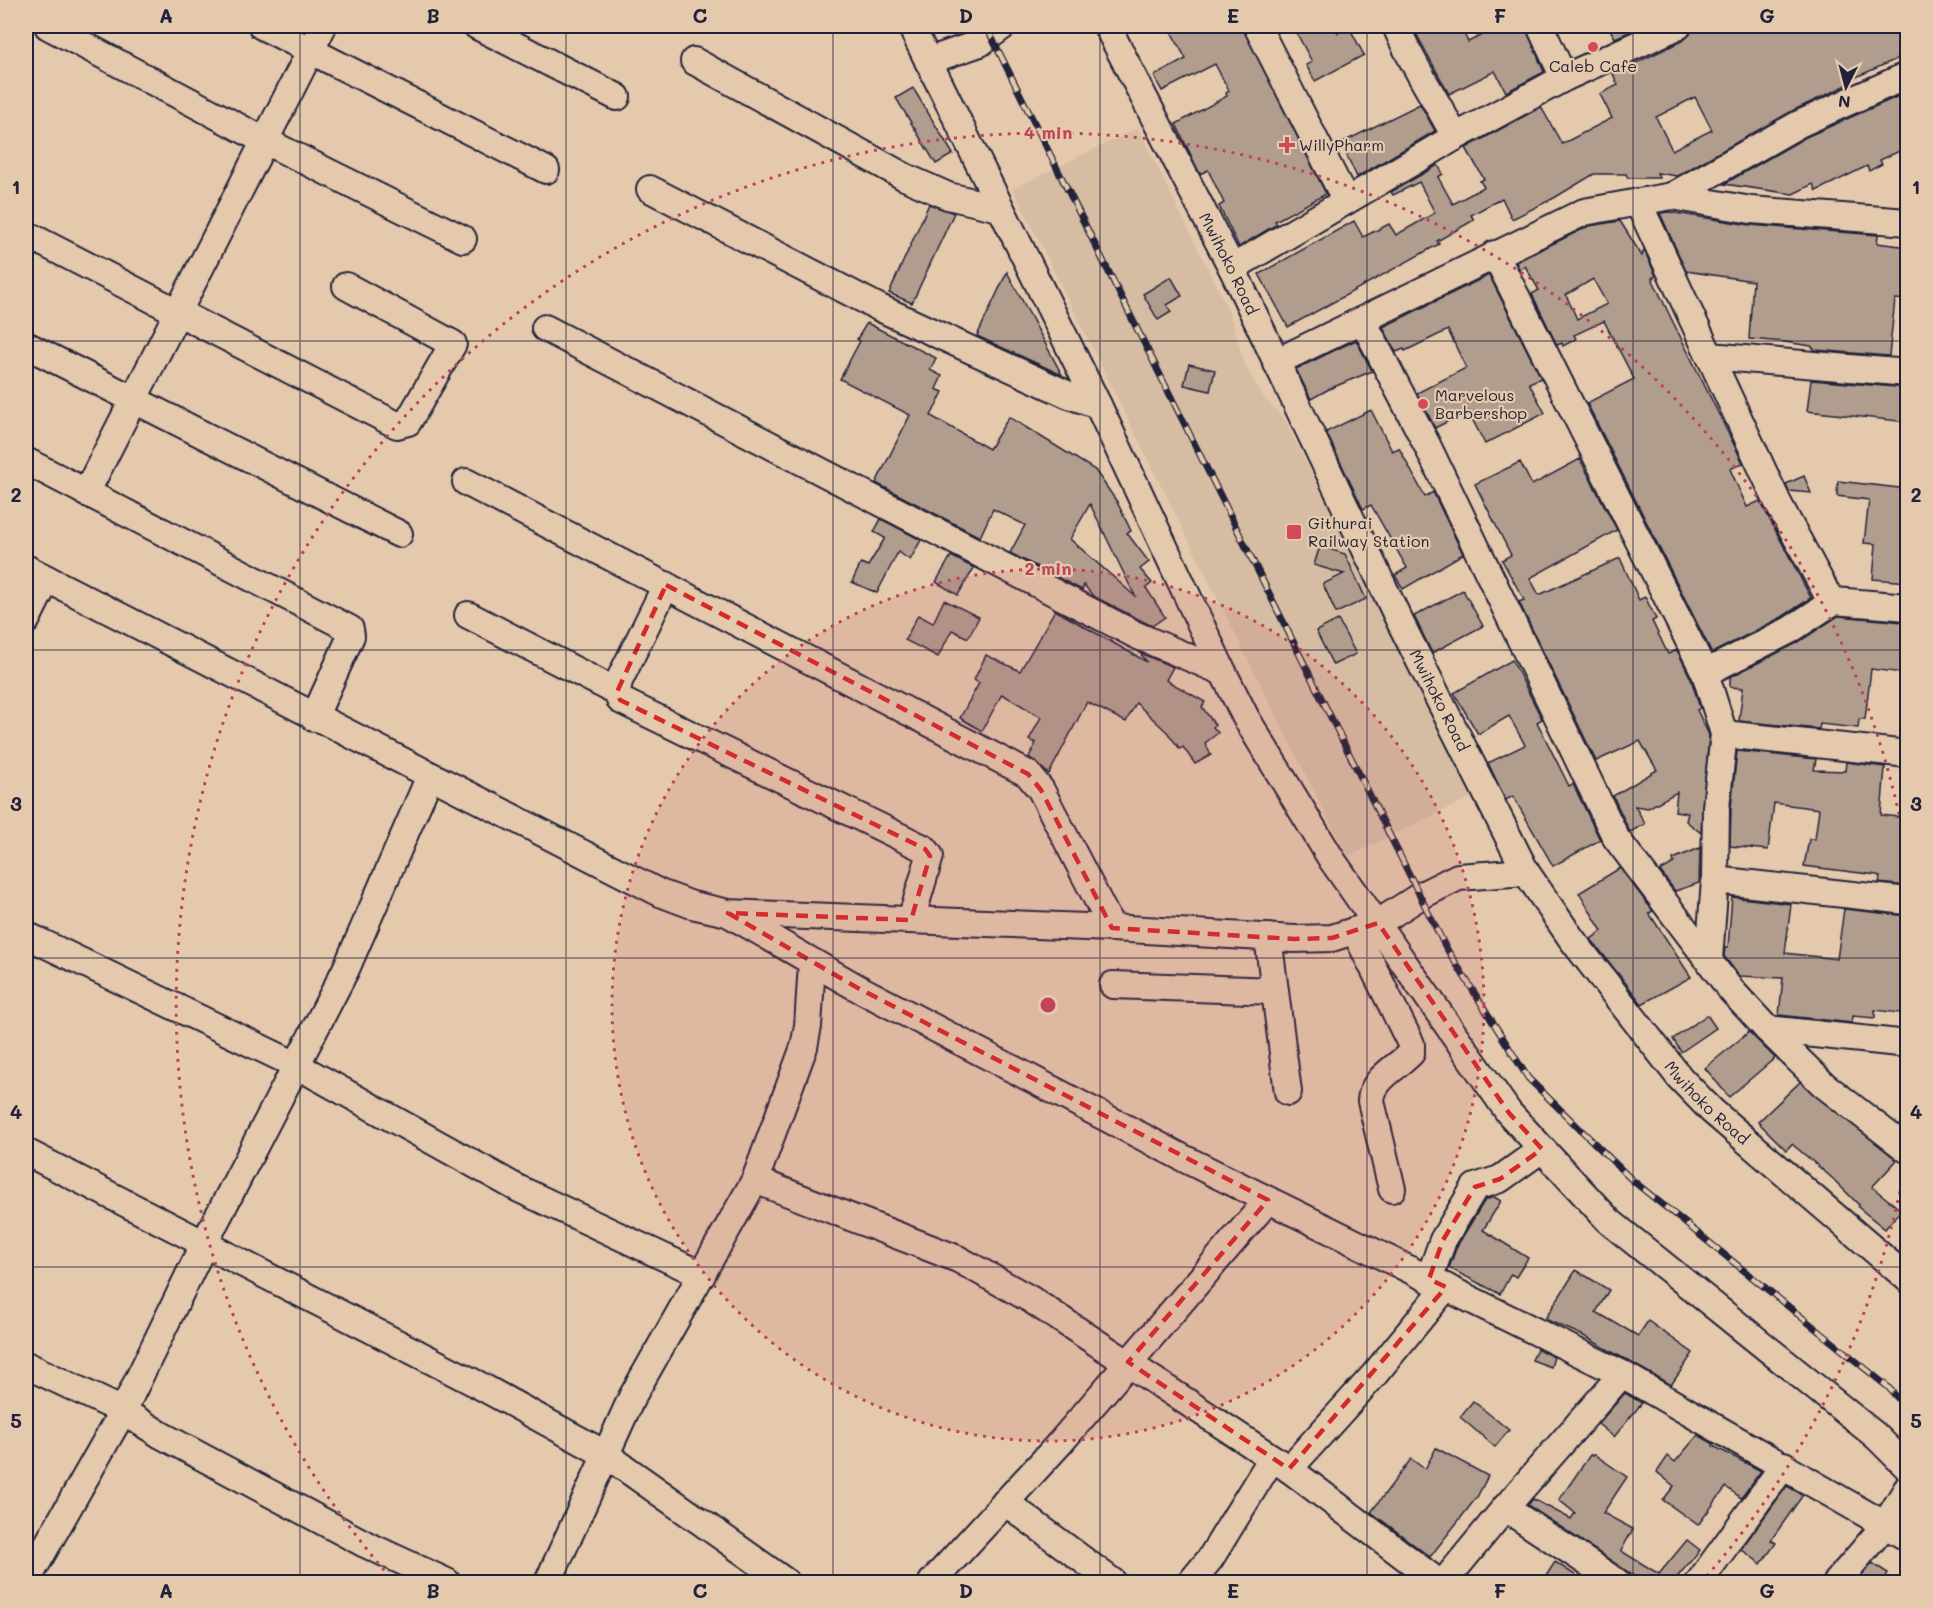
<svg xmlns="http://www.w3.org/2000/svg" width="1933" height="1608" viewBox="0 0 1933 1608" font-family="Mali,sans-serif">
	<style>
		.built { fill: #d5bca3 }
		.building { fill: #b19d8e; stroke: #22223b; stroke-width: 1.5; fill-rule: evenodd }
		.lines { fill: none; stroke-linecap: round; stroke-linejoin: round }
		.minor-casing { stroke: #22223b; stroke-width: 30 }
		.minor { stroke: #e4c9ac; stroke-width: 26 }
		.rail-casing { stroke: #22223b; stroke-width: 7 }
		.rail { stroke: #e4c9ac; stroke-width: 4.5; stroke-dasharray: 14; stroke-linecap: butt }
		.marked { fill: none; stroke: #d62828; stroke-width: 4.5; stroke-dasharray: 12 8; stroke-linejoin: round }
		.grid { fill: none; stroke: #22223b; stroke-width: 1.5; stroke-opacity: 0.55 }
		.ring { fill: none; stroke: #c04558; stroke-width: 3; stroke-dasharray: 3 6 }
		.poi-dot { fill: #d1495b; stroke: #e4c9ac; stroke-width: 2 }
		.labels { text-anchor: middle; stroke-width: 4.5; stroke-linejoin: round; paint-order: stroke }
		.poi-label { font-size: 16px; fill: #22223b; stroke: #e4c9ac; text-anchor: start }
		.street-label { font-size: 16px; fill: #22223b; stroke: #e4c9ac }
		.centre { fill: #c04558; stroke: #e4c9ac; stroke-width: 3 }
		.ring-label { font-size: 18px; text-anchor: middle; font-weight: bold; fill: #c04558; stroke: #e4c9ac; stroke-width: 4.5; stroke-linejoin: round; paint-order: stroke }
		.neatline { fill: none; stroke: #22223b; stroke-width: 2 }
		.grid-label { font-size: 20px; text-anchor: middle; font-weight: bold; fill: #22223b }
	</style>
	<rect width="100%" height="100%" fill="#e4c9ac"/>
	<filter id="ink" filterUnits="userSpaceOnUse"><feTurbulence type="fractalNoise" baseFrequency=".0167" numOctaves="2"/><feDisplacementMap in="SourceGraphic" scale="12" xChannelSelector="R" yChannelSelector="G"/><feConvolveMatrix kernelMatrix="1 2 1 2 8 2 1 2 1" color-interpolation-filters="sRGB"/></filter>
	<g filter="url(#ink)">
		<path class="built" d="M1138 128 1228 309 1246 368 1264 398 1285 420 1471 797 1347 857 1013 189Z"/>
		<g class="building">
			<path d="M1168 26H1242L1326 194 1275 221 1277 224 1239 247 1219 206 1224 203 1208 170 1200 174 1176 124 1227 96 1226 93 1229 91 1215 64 1162 91 1154 76 1186 59Z"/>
			<path d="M1293 26H1335L1338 33 1349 27 1364 55 1315 81 1306 65 1312 62Z"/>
			<path d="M1412 26H1460L1468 42 1501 26H1525L1544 72 1506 92 1495 71 1449 94Z"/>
			<path d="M1608 26H1643L1615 38Z"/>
			<path d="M1693 26H1908V54L1847 81 1849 84 1792 111 1677 176 1657 173 1659 178H1628L1626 174H1594L1554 198 1512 219 1502 198 1471 215 1474 220 1437 241 1439 244 1288 327 1259 274 1354 221 1363 237 1389 224 1396 235 1435 213 1419 182 1393 195 1391 192 1438 165 1443 174 1438 177 1453 204 1484 187 1480 181 1484 179 1466 148 1541 107 1562 144 1612 118 1600 94 1618 85 1613 74 1684 40 1690 34ZM1695 97 1712 130 1672 150 1656 117Z"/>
			<path d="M913 88 953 154 936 164 896 98Z"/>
			<path d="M1908 92V147L1880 160 1882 164 1869 171 1867 166 1816 191 1813 184 1793 194 1724 184 1806 137Z"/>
			<path d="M1420 104 1435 131 1357 177 1341 143Z"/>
			<path d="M929 204 954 213 912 303 889 293Z"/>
			<path d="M1669 212 1750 225 1878 235 1877 243 1908 247V300L1895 299 1889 356 1815 350 1811 346 1785 342 1749 339 1753 281 1686 271 1660 213Z"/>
			<path d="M1620 221 1642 256 1644 250 1656 276 1652 278 1669 314 1743 463 1730 469 1747 507 1760 501 1811 598 1782 617 1712 653 1587 403 1634 379 1604 321 1574 335 1576 339 1563 346 1562 343 1557 345 1532 294 1539 290 1525 266 1519 269 1516 262 1589 226ZM1593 279 1607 304 1577 319 1566 295Z"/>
			<path d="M1007 272 1062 375 977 336Z"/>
			<path d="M1489 275 1541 378 1529 383 1545 413 1485 444 1468 411 1435 428 1417 393 1466 368 1448 330 1405 351 1404 349 1396 352 1383 327Z"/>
			<path d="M1171 277 1182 296 1167 305 1171 312 1158 320 1143 294Z"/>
			<path d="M867 323 936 358 930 370 942 376 936 389 943 392 931 416 989 449 1009 417 1095 470 1117 502 1131 531 1127 533 1149 562 1140 569 1152 583 1146 588 1165 617 1152 626 1093 596 1084 585 1082 590 1010 553 1025 525 993 509 980 537 876 483 910 415 840 379 860 341 857 339ZM1090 504 1131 588 1136 597 1070 539Z"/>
			<path d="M1356 340 1372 371 1329 389 1311 399 1296 369Z"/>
			<path d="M1189 364 1215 370 1210 391 1184 385Z"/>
			<path d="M1811 380 1908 388V422L1807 411Z"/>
			<path d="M1371 410 1392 451 1399 448 1425 497 1433 492 1463 554 1403 589 1395 575 1407 568 1371 505 1363 509 1326 432Z"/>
			<path d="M1580 459 1617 530 1530 578 1539 595 1620 558 1639 600 1645 597 1656 619 1652 621 1668 654 1677 650 1691 679 1700 708 1697 710 1709 735 1701 833 1686 821 1688 813 1675 811 1677 792 1648 808 1635 806 1645 824 1630 832 1629 830 1613 796 1657 770 1640 741 1596 761 1519 602 1524 600 1502 560 1511 555 1475 484 1520 462 1532 485Z"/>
			<path d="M1804 476 1811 493 1789 491 1786 484Z"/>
			<path d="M1838 481 1908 489V582L1873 579 1876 544 1864 543 1869 500 1837 496Z"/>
			<path d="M881 519 921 540 910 560 898 552 877 593 852 582 861 563 868 566 885 538 874 532Z"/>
			<path d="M1320 546 1345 554 1366 599 1336 613 1323 584 1344 574 1314 565Z"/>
			<path d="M951 556 974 568 958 595 936 582Z"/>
			<path d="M1463 590 1483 626 1432 653 1414 616Z"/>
			<path d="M944 600 979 617 968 638 952 630 938 657 905 640 918 615 933 623Z"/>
			<path d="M1055 610 1147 662 1140 653 1173 667 1166 680 1205 702 1202 707 1215 725 1213 727 1218 733 1205 743 1211 755 1195 764 1183 747 1180 749 1167 732 1136 703 1126 722 1087 702 1049 774 1029 757 1036 743 1029 740 1041 717 1002 694 982 731 960 718 979 683 974 680 986 655 1020 671Z"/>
			<path d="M1838 616 1904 622 1902 636 1905 637 1904 649 1906 650 1903 673 1871 669 1865 719H1859L1858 728 1820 724 1819 729 1739 721 1743 688 1730 687V677L1797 643Z"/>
			<path d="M1338 620 1356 654 1333 665 1316 631Z"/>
			<path d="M1512 660 1542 719 1537 722 1569 786 1573 784 1600 840 1553 866 1513 796 1506 800 1488 763 1525 745 1509 716 1478 734 1454 693Z"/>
			<path d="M1737 751 1816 759 1814 770 1845 771 1846 762 1885 767 1881 815 1908 818V886L1879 883 1880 877 1877 875 1804 866 1809 839H1815L1819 809 1774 803 1768 850 1730 846 1731 808Z"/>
			<path d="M1700 848 1699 883 1675 891 1660 871 1674 863 1673 859Z"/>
			<path d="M1620 868 1653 911 1649 913 1691 977 1642 1004 1591 939 1602 931 1579 893Z"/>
			<path d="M1732 897 1791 904 1785 953 1837 959 1844 909 1908 916 1902 970H1908V1014L1875 1010V1018L1853 1016 1852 1023 1779 1015 1783 978 1739 976 1724 956 1725 947H1728Z"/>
			<path d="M1707 1015 1716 1028 1681 1052 1673 1039Z"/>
			<path d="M1749 1032 1775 1058 1729 1097 1705 1068Z"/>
			<path d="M1800 1082 1897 1160 1872 1187 1901 1210 1885 1229 1858 1207 1859 1205 1831 1177 1792 1144 1786 1150 1758 1122Z"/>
			<path d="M1494 1197 1501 1201 1483 1230 1528 1258 1516 1277 1511 1274 1500 1294 1449 1268 1457 1246 1485 1200Z"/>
			<path d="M1576 1270 1609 1290 1596 1312 1638 1336 1648 1321 1693 1353 1671 1385 1582 1335 1545 1319Z"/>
			<path d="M1537 1349 1554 1357 1551 1367 1532 1360Z"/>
			<path d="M1625 1393 1642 1403 1614 1437 1598 1424Z"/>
			<path d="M1473 1401 1509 1430 1495 1447 1460 1417Z"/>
			<path d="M1698 1435 1714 1444 1713 1446 1761 1471 1741 1498 1726 1487 1698 1525 1663 1500 1674 1486 1657 1472 1668 1456 1675 1462Z"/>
			<path d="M1436 1448 1488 1476 1477 1497 1430 1557 1371 1512 1411 1459 1425 1469Z"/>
			<path d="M1590 1455H1595L1627 1477 1603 1513 1633 1529 1621 1551 1659 1574 1687 1540 1700 1550 1673 1582H1643L1528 1505 1533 1499 1571 1519 1575 1513 1559 1500Z"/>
			<path d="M1787 1486 1803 1495 1771 1540 1776 1543 1761 1564 1741 1549Z"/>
			<path d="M1555 1562 1586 1582H1542Z"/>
			<path d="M1872 1563 1888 1573 1883 1582H1856Z"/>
		</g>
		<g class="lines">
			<g class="minor-casing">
				<g id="minor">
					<path d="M48 26 263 140 463 239"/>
					<path d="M262 26 546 170"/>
					<path d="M477 26 617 97"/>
					<path d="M911 26 1098 405 1223 672 1246 718 1332 860 1509 1113 1610 1222 1876 1436 1908 1468"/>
					<path id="s1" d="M1107 26 1232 268 1400 622 1526 872 1571 938 1680 1078 1712 1111 1908 1279"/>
					<path d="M1257 26 1346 201"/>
					<path d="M1396 26C1412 65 1436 99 1455 137"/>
					<path d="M1540 26 1564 78"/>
					<path d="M694 61 905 177 948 196 999 208"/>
					<path d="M928 61 980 43 1003 26"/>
					<path d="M650 189 880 308 1069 395 1098 405"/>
					<path d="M1672 196 1799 124 1908 75"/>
					<path d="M1638 202 1779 505 1826 592 1834 601 1908 607"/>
					<path d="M26 234 397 425 408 422 453 344 346 286"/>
					<path d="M1495 254 1705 673 1724 734 1716 807 1715 880 1709 959"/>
					<path d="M1232 268 1455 137 1564 78 1678 26"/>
					<path d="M1363 321 1427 445 1616 838 1731 990 1767 1029 1824 1085 1908 1150"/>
					<path d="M545 328 1136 635 1223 672"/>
					<path d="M26 345 399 534"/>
					<path d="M1710 356 1908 373"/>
					<path d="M1276 362 1584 212 1672 196 1751 210 1908 222"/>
					<path d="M26 461 350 629 351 636 314 718"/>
					<path d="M466 482 1028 774 1041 790 1112 928"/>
					<path d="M86 493 323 26"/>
					<path d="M26 568 660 893 692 905 728 913 1112 928 1294 939 1332 938 1378 923 1420 896 1458 877 1526 872"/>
					<path d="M666 585 619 681 617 692 620 700 925 849 930 856 911 920"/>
					<path d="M468 615 617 692"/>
					<path d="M26 621 47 579"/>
					<path d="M1705 673 1790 630 1834 601"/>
					<path d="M1724 734 1908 754"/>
					<path d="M1715 880 1908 901"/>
					<path d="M731 915 856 987 1185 1159 1622 1374 1908 1538"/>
					<path d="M1355 931 1411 1044V1053C1397 1068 1372 1078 1371 1101L1392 1189"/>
					<path d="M26 935 296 1065 517 1188 702 1275"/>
					<path d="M1268 937 1288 1092"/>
					<path d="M1113 985 1275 991"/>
					<path d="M1767 1029 1908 1044"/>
					<path d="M26 1152 475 1383 605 1454 786 1582"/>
					<path d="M755 1180 958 1259 1030 1299 1289 1469 1438 1582"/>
					<path d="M1429 1279 1443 1240 1475 1187 1500 1179 1542 1149"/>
					<path d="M26 1365 123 1411 161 1435 365 1544 447 1582"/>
					<path d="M1289 1469 1374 1375 1446 1287"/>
					<path d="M1005 1502 1113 1582"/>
					<path d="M1505 1508 1617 1582"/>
					<path d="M26 1582 123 1411 205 1242 346 969 430 776"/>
					<path d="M548 1582 632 1397 755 1180 804 1047 808 1026 812 963"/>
					<path d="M932 1582 1060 1443 1268 1200"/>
					<path d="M1191 1582 1210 1559 1272 1458"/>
					<path d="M1444 1582 1505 1508 1622 1374"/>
					<path d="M1699 1582 1784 1465"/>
					<path d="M1837 1582 1885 1525 1908 1487"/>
				</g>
			</g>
			<use href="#minor" class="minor"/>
			<g class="rail-casing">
				<path id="rail" d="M986 26 1445 946 1528 1078 1632 1180 1888 1387 1908 1410"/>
			</g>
			<use href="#rail" class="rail"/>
		</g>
	</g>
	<path class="marked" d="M666 585 1028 774 1041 790 1112 928 1294 939 1332 938 1378 923 1509 1113 1542 1149 1500 1179 1475 1187 1443 1240 1429 1279 1446 1287 1289 1469 1128 1362 1268 1200 856 987 728 913 911 920 930 856 925 849 620 700 617 692Z"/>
	<path class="grid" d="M300 26V1582M566 26V1582M833 26V1582M1100 26V1582M1367 26V1582M1633 26V1582M26 341H1908M26 650H1908M26 958H1908M26 1267H1908"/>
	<circle cx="1048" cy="1005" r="436" fill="#c04558" fill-opacity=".12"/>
	<g class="ring">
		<circle cx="1048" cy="1005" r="436"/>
		<path d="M1907 1156A872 872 0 0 1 1706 1577M390 1577A872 872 0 1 1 1907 854"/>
	</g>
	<g class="poi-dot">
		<circle cx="1593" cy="47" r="6"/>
		<path d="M1284 136h6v6h6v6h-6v6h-6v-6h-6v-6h6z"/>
		<circle cx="1423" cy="404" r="6"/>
		<rect x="1286" y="524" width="16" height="16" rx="3"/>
	</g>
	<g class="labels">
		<g class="poi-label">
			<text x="1593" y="72" text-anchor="middle">Caleb Cafe</text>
			<text x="1299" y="151">WillyPharm</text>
			<text x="1435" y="401">Marvelous<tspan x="1435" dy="18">Barbershop</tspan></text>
			<text x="1308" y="529">Githurai<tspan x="1308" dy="18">Railway Station</tspan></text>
		</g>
		<g class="street-label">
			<text dy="6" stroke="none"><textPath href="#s1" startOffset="267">Mwihoko Road</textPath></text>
			<text dy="6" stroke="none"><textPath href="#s1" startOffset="752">Mwihoko Road</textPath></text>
			<text dy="6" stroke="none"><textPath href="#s1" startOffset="1238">Mwihoko Road</textPath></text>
		</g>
	</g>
	<circle cx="1048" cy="1005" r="9" class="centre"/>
	<g class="ring-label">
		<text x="1048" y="139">4 min</text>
		<text x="1048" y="575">2 min</text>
	</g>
	<rect width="1933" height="1608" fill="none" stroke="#e4c9ac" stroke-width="66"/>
	<g transform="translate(1846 87) rotate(186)" stroke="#e4c9ac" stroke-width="4.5" paint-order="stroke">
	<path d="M0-4.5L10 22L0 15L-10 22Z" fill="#22223b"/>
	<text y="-9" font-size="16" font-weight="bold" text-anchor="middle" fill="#22223b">N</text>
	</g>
	<rect x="33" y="33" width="1867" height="1542" class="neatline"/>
	<g class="grid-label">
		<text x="166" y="23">A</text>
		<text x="433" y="23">B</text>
		<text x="700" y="23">C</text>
		<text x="966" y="23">D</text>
		<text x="1233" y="23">E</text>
		<text x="1500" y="23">F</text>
		<text x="1767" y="23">G</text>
		<text x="16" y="194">1</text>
		<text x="1916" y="194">1</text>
		<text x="16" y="502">2</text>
		<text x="1916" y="502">2</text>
		<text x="16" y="811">3</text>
		<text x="1916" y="811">3</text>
		<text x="16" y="1119">4</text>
		<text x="1916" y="1119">4</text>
		<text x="16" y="1428">5</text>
		<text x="1916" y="1428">5</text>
		<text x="166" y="1598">A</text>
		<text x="433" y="1598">B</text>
		<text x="700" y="1598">C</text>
		<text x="966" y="1598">D</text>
		<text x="1233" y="1598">E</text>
		<text x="1500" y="1598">F</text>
		<text x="1767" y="1598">G</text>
	</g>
</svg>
